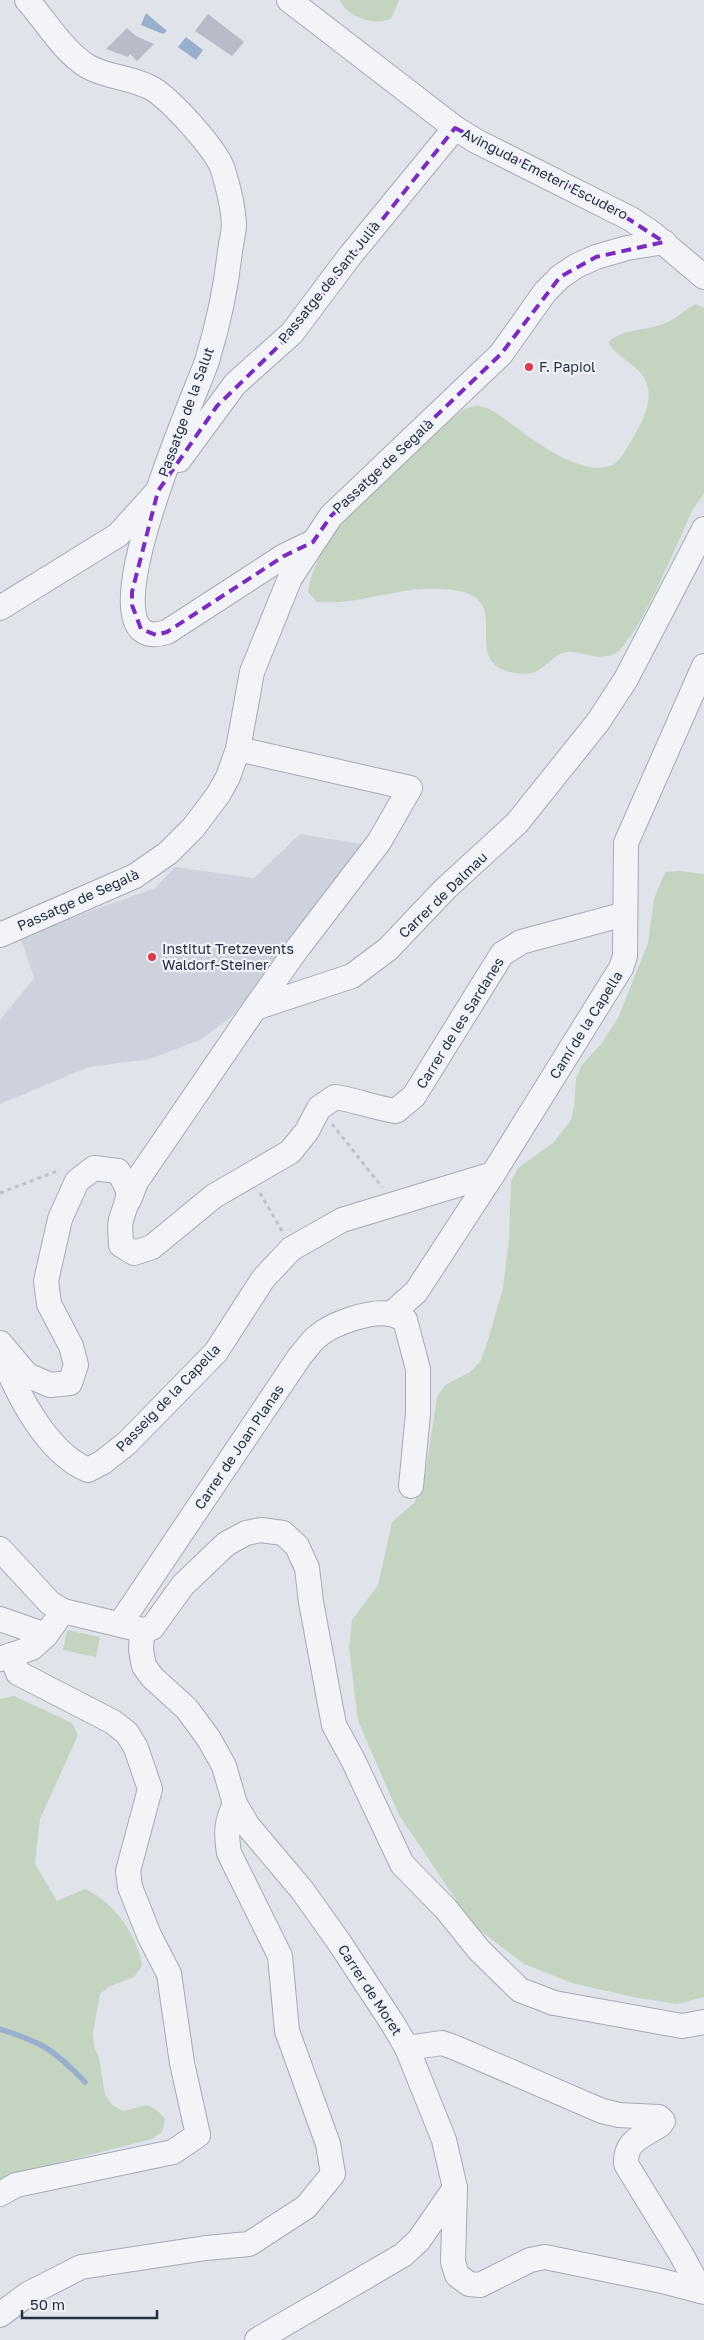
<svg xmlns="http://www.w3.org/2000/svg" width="704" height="2340" viewBox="0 0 704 2340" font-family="'Golos Text',sans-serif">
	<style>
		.built { fill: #ced2dc }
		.green { fill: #c5d4c0 }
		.water { fill: #98b0cd }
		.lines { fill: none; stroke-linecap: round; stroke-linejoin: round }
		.stream { stroke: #98b0cd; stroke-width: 5.5 }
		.building { fill: #b7bcc8 }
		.minor-casing { stroke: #a5aab5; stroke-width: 26 }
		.path { stroke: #bec1c9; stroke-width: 3; stroke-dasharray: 4 4; stroke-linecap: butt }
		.minor { stroke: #f3f4f8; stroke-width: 24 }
		.marked { fill: none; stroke: #7b2cbf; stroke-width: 4; stroke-dasharray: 10 6; stroke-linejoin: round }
		.poi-dot { fill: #d83c4e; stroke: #eff2f7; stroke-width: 2 }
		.labels { text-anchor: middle; stroke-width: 4.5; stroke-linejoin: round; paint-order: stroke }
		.street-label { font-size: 14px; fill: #273043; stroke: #eff2f7 }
		.poi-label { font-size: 14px; fill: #273043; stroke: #eff2f7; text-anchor: start }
	</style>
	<rect width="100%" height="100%" fill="#e0e3ea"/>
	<path class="built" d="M300 834 361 844 235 1014 202 1039 150 1059 89 1067 0 1104V1020L34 978 20 936 155 888 175 867 254 878Z"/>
	<g class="green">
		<path d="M339 0H399L391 19C372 25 350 19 339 0Z"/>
		<path d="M696 304 704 308V494L693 509C680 536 637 644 614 654 594 663 576 646 560 654 551 659 544 668 535 672 524 676 505 673 495 665 473 645 504 603 463 592 410 579 368 606 317 602L308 592C321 518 409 454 464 409 468 408 475 405 479 406 493 408 507 421 518 429 539 445 588 479 614 464 622 459 629 444 634 436 646 415 658 391 638 370 627 360 616 355 608 342 627 327 642 332 663 324 675 320 684 310 696 304Z"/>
		<path d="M680 871 704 874V1997L677 2004 633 1997 572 1983 524 1964 473 1925 399 1815 358 1721 349 1648 352 1620 378 1585 392 1522 414 1503 421 1489 425 1475 437 1397 445 1385 470 1372 480 1362 486 1347 503 1288 509 1239 511 1181 518 1168 553 1143 571 1120 574 1107 576 1078 582 1065 602 1043 618 1018 648 943 654 899 665 872Z"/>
		<path d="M67 1630 100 1637 96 1657 63 1650Z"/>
		<path d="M14 1696 72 1723 78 1735 40 1819 35 1864 57 1901 85 1889C113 1901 138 1935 142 1966L134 1977 110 1986 100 1994 93 2033 94 2046 99 2058 105 2095 112 2105 123 2111 147 2105 157 2110 165 2119 162 2132 152 2139 27 2171 0 2183V1699Z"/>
	</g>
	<g class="water">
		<path d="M146 13 167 31 163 34 141 25Z"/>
		<path d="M186 37 203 50 196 60 178 47Z"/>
	</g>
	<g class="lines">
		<path class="stream" d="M0 2029C43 2043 53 2049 85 2082"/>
	</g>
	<g class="building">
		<path d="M208 14 244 42 232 56 195 31Z"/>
		<path d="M127 28 136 36 154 44 137 61 130 54 128 57 106 49Z"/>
	</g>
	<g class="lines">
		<g class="minor-casing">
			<g id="minor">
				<path d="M27 0C46 21 62 50 87 66 107 78 133 77 153 89 171 100 217 150 223 170 228 186 233 207 234 224 234 232 231 242 230 251 226 288 218 325 207 361 199 387 74 662 167 632L284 556 313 542"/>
				<path d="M289 0 455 128 476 141 631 219 653 234 704 277"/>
				<path d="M179 460 235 384 292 333 349 257 455 128"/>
				<path d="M0 608 118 535 154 495"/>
				<path d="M238 749 410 788 379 842 297 949 255 1008"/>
				<path d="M0 935 135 876 168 853 193 828 218 795 228 777 238 749 252 672 290 578 331 516 501 354 545 292 560 277 576 266 596 257 627 248 664 242"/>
				<path d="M129 1200 136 1182 255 1008 352 976 388 949 445 889 517 823 598 722 626 679 704 529"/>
				<path d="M391 1314 416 1292 493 1174 621 968 625 956 626 843 704 666"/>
				<path d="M0 1343 27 1375 50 1385 70 1383 76 1365 71 1346 49 1304 46 1281 60 1219 77 1181 94 1168 118 1171C134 1197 128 1195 121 1220 119 1227 121 1237 121 1245L134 1253 152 1247 214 1196 290 1152 307 1131 319 1108 335 1097C356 1100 374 1108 396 1111L414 1096 502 954 521 942 625 914"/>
				<path d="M2 1355C17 1394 47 1453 88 1470L103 1462 127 1443 216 1352 263 1279 291 1249 342 1220 493 1174"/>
				<path d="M0 1549 50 1603 63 1611 142 1630 152 1628 183 1585 226 1544 246 1533 261 1530 283 1533 297 1546 307 1568 311 1602 334 1725 353 1760 402 1864 446 1909 479 1950 520 1990 554 2003 621 2015 682 2026 704 2022"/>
				<path d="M0 1619 46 1635"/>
				<path d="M120 1624 300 1356C306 1350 311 1341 318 1336 333 1323 371 1310 391 1314 396 1315 401 1318 405 1320L418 1369V1414L411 1486"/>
				<path d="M142 1630 141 1650 144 1666 152 1677 187 1709 209 1739 224 1766 235 1804 248 1826 302 1890 339 1942 393 2024 407 2048 444 2140 455 2188 453 2262 457 2275 469 2284 480 2285 530 2260 545 2257 662 2281 704 2292"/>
				<path d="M0 1659 32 1648 46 1635 63 1611"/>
				<path d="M407 2048 442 2043 456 2048 602 2111 619 2115 659 2117 663 2121 660 2125C642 2137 625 2140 626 2164L681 2254 701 2291"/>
				<path d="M0 2194 16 2185 173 2152 198 2135 182 2063 169 1974 149 1935 130 1887 128 1871 150 1789 136 1748 127 1733 113 1722 18 1673 11 1655"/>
				<path d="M0 2315 28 2294 81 2267 206 2248 249 2244 306 2207 333 2174 328 2144 287 2031 280 1956 229 1853C226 1834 226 1821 235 1804"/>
				<path d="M257 2340 403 2255 419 2240 455 2188"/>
			</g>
		</g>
		<g class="path">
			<path d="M332 1124 382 1187"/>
			<path d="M0 1193 60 1170"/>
			<path d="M260 1193 282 1231"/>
		</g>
		<use href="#minor" class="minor"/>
	</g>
	<path class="marked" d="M455 128 610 207 664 242 596 257 560 277 501 354 331 516 313 542 284 556 167 632 156 635 141 629 132 605V592L158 491 217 406 292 333Z"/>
	<g class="poi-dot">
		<circle cx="529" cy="367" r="5"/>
		<circle cx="152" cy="957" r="5"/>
	</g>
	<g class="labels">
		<g class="street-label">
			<text transform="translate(545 174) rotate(27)" y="5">Avinguda Emeteri Escudero</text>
			<text transform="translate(329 282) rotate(-51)" y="5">Passatge de Sant Julià</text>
			<text transform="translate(186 412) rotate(-70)" y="5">Passatge de la Salut</text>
			<text transform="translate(383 466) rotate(-43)" y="5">Passatge de Segalà</text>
			<text transform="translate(443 895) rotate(-44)" y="5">Carrer de Dalmau</text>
			<text transform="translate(78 900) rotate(-24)" y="5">Passatge de Segalà</text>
			<text transform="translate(460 1023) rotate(-58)" y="5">Carrer de les Sardanes</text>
			<text transform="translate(586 1025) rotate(-58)" y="5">Camí de la Capella</text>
			<text transform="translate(168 1398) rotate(-46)" y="5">Passeig de la Capella</text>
			<text transform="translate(239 1447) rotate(-56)" y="5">Carrer de Joan Planas</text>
			<text transform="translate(370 1990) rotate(57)" y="5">Carrer de Moret</text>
		</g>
		<g class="poi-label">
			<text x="539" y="372">F. Papiol</text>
			<text x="162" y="954">Institut Tretzevents<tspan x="162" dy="16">Waldorf-Steiner</tspan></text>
		</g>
	</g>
	<path d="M22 2310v8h135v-8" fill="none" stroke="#273043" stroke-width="2.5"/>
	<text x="30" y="2310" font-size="15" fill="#273043" stroke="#eff2f7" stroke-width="4" paint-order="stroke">50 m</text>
</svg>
